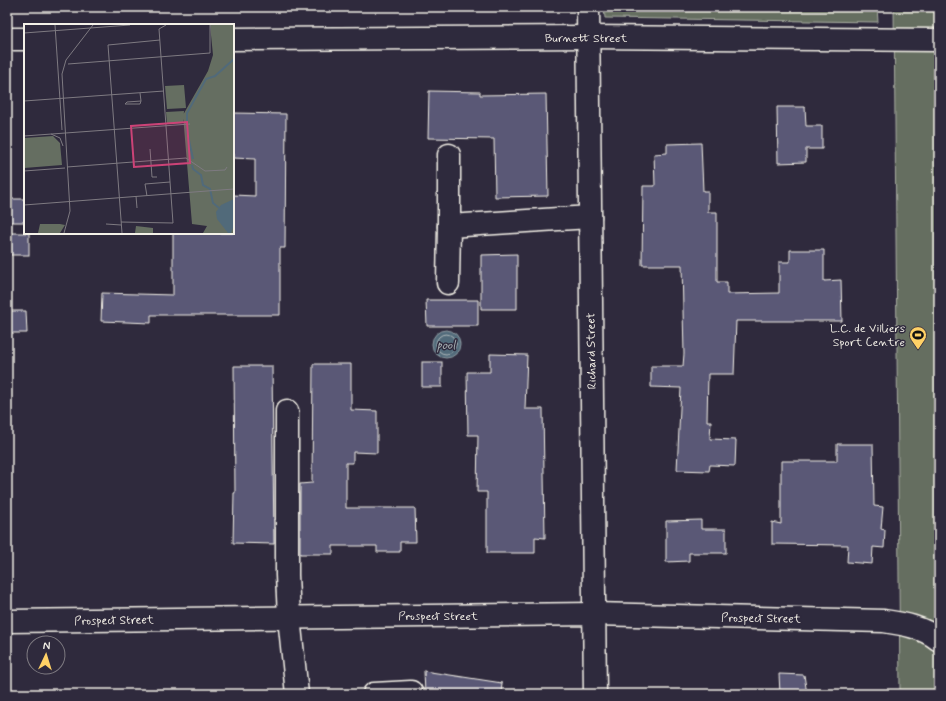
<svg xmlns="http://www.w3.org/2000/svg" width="946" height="701" viewBox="0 0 946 701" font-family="Mynerve,sans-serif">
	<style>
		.green { fill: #656e61; stroke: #acb0a4 }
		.water { fill: #516a7a; stroke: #92a0a6 }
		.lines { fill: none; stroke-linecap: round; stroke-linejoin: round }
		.shore { stroke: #b3bbbc; stroke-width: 1 }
		.building { fill: #5a5976; stroke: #f4f1e8 }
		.minor-casing { stroke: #f4f1e8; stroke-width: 25 }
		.minor { stroke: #2f2a3d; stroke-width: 22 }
		.labels { text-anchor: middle; stroke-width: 3; stroke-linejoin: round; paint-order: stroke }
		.street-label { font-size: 12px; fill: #f4f1e8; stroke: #2f2a3d }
		.poi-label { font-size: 12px; fill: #f4f1e8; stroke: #2f2a3d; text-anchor: end }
		.water-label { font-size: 13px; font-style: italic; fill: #abb4b6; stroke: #2f2a3d }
		.inset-river { fill: none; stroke: #516a7a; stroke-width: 2 }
		.inset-road { fill: none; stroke: #7e7a81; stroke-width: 1 }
		.view { fill: #cc4377; fill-opacity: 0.15; stroke: #cc4377; stroke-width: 2 }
		.inset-edge { fill: none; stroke: #f4f1e8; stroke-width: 2 }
	</style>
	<rect width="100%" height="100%" fill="#2f2a3d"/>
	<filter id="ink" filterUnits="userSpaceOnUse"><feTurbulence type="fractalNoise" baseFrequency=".025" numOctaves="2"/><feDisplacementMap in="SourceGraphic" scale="8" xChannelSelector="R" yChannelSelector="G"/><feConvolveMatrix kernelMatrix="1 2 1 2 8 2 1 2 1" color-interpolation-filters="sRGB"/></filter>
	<g filter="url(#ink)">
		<g class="green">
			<path d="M604 7H877L878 22 605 18Z"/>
			<path d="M894 7H939V694H900Z"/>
		</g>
		<circle class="water" cx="446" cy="344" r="14"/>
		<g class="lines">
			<circle class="shore" cx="446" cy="344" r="10"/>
		</g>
		<g class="building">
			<path d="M429 91 480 92V95L546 94 548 196 495 197 494 139 428 138Z"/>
			<path d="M777 107H805L806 126H822V149H806V162L778 163Z"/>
			<path d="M233 113 286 114 285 248H280V315H151V323L101 321 102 293 173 295V233H233V195L255 196V159L233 158Z"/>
			<path d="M701 143 703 191H708V212H717V282H727V294L779 293V262H790V250H824V281L841 280 842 321H736L734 374H708L707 421H711L710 439 736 440 735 466 710 465 709 471 677 470 681 388 651 387V366H683L684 354 682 265H642L643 186H655L654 154 667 153V144Z"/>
			<rect x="7" y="199" width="18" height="23"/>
			<rect x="10" y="233" width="19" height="22"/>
			<path d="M517 254V309H481V255Z"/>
			<path d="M426 300H478V326H427Z"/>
			<path d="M7 311H26L27 333H7Z"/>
			<path d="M490 354 527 355 525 409H543L545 538 535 537V553H487V492H477L478 435H468L467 372H490Z"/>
			<rect x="422" y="362" width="20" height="25"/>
			<path d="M313 364H351V410L377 411V453L353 452V463H346V508H415L416 542H400V552H377V546H333V554H300V484L312 483Z"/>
			<path d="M234 366H272L274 544 233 543 234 493H235Z"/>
			<path d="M837 444H873L874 506 883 507 881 529 885 530 884 548 873 547 872 564 847 562 848 545 772 544V522L781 524V461H837Z"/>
			<path d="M701 520V529H726V553H689V561L666 562V521Z"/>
			<path d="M424 671 502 683 501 694H425Z"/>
			<path d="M779 674 804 675 807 694H780Z"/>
		</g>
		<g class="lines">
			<g class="minor-casing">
				<g id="minor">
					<path d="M588 7 595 694"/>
					<path d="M7 39H25"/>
					<path d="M233 39 588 37 939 40"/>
					<path d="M449 226V155"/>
					<path d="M448 283 449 226 590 217"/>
					<path d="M287 411V575L289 617 297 694"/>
					<path d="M7 621 594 614 884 621C904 624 923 627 939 640"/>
					<path d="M374 694 411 692"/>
				</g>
			</g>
			<use href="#minor" class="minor"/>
		</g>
	</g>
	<defs>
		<g id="stadium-pin" transform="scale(0.9)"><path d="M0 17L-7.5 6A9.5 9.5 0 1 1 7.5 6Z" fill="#ffd166" stroke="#2f2a3d"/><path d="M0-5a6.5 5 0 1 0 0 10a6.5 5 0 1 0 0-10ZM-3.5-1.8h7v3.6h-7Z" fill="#111"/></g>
	</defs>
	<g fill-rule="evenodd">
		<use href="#stadium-pin" x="918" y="335"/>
	</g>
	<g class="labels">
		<g class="street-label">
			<text x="586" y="42">Burnett Street</text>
			<text transform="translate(591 351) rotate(-91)" y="4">Richard Street</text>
			<text x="438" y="620">Prospect Street</text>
			<text transform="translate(761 618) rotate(1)" y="4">Prospect Street</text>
			<text transform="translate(114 620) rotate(-1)" y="4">Prospect Street</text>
		</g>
		<g class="poi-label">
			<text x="905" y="332">L.C. de Villiers<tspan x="905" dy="14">Sport Centre</tspan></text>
		</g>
		<g class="water-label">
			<text x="446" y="349">pool</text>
		</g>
	</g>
	<g transform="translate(24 24)">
		<rect width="210" height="210" fill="#2f2a3d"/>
		<path d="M186 1H210V209H179L183 202 168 200 159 91 184 47 189 31ZM160 61 162 84 143 85 141 62ZM160 87 159 99 143 100 142 88ZM29 112 36 119 38 141 0 144V114ZM16 200H36L41 201 36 209H14ZM112 202 129 204V209H111Z" fill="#656e61"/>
		<path d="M210 175V201L207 209H204L193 195 192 188 197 181Z" fill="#516a7a"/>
		<path class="inset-river" d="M169 135 163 107V89L182 55 191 52 210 35M168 141 169 145 177 151 179 161 186 165 189 179 195 184"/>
		<path class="inset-road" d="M31 1 38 106M0 9 106 1M44 40 186 29V1M116 69 117 77 103 78 101 80H116L117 77M0 77 140 67M27 110 36 114 39 122M0 112 166 100M126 125 128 153H133M43 143 162 134 181 147 201 146 203 143M0 147 41 144M183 167 210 165M112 172 113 184M123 172 121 160 146 158M0 181 183 167M97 198 149 199 135 5 142 1M82 200 97 201M40 209 46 187 38 50 42 36 69 1M98 209 84 21 136 16"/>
		<path class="view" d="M163 98 166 139 110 143 107 102Z"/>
		<rect width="210" height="210" class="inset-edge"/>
	</g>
	<rect width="946" height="701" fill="none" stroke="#2f2a3d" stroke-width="24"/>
	<rect x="12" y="12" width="922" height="677" fill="none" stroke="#f4f1e8" stroke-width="1.5" filter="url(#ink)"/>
	<g transform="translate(46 655) rotate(4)"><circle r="19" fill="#2f2a3d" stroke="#7e7a81"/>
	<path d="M0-3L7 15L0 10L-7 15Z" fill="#ffd166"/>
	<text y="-6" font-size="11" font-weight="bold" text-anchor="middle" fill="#f4f1e8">N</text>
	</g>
</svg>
